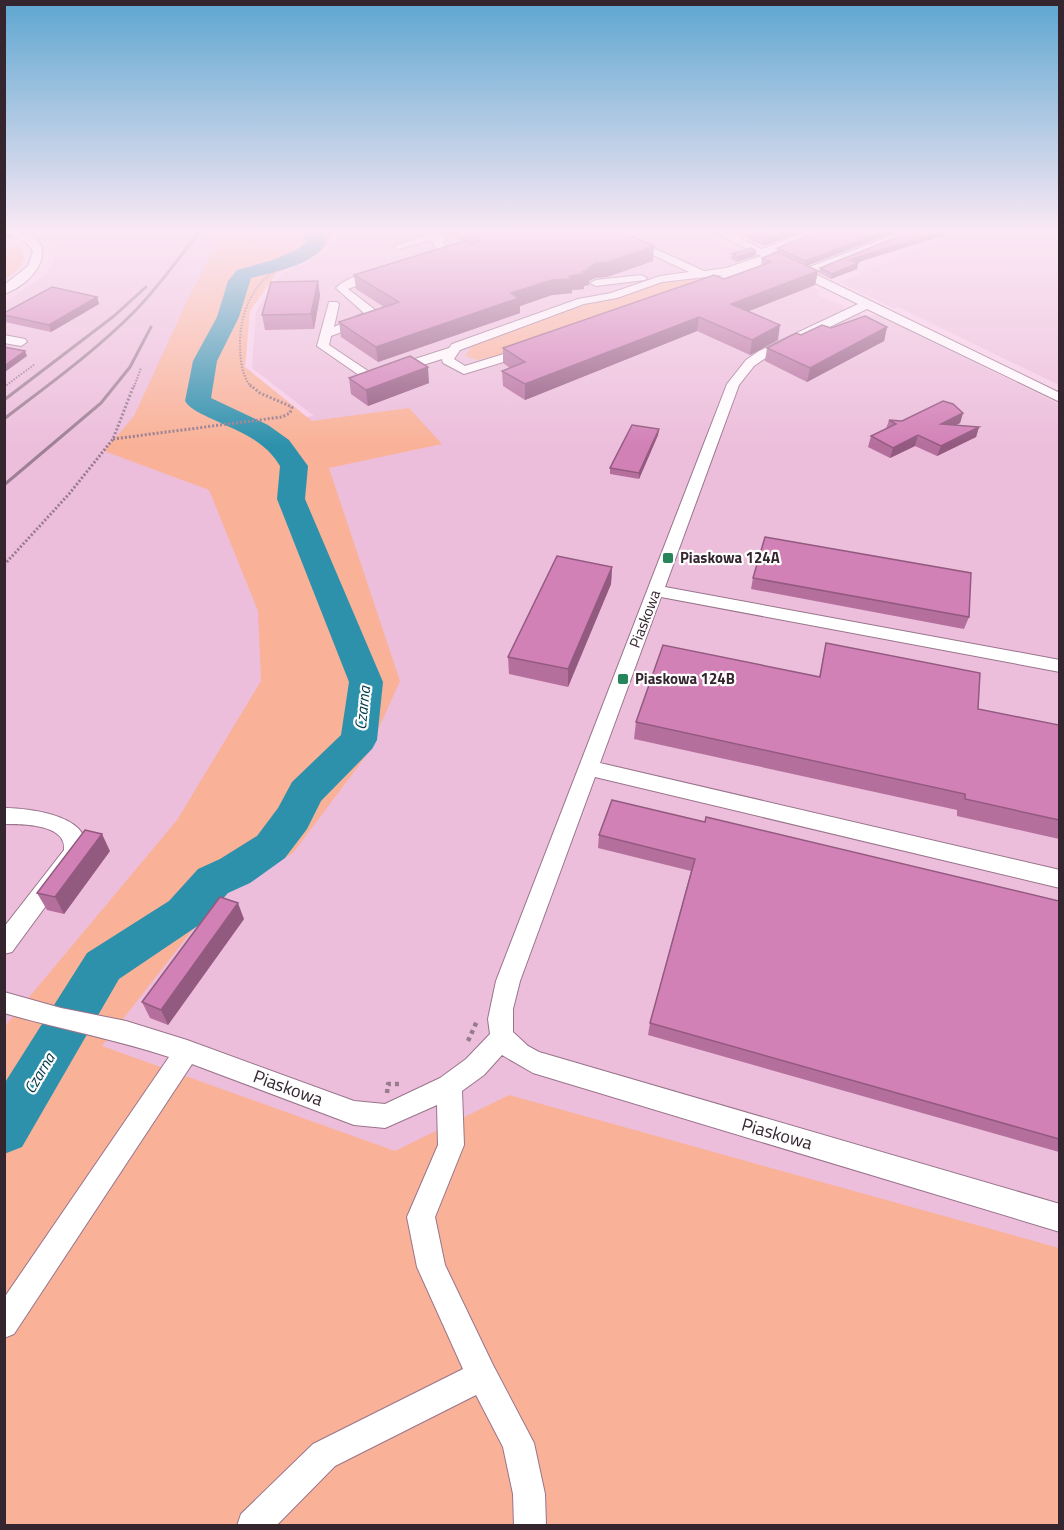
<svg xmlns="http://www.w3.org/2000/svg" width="1064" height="1530" viewBox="0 0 1064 1530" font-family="'Titillium Web',sans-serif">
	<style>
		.built { fill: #ecbedb }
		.green { fill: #f9b298 }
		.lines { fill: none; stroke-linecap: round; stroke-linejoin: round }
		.river { fill: #2e91ac; fill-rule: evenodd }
		.minor-casing { stroke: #99748b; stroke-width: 2 }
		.path-far2 { stroke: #987c8e; stroke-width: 2; stroke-dasharray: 1.5 1.5; stroke-linecap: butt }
		.path-far1 { stroke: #987c8e; stroke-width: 3; stroke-dasharray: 2 2; stroke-linecap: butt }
		.path { stroke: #987c8e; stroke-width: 4.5; stroke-dasharray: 4 4; stroke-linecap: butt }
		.minor { fill: #fff; fill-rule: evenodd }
		.rail { stroke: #9d8093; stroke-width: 3 }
		.wall { fill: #b56f9d }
		.shaded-wall { fill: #935a80 }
		.building { fill: #d281b7; stroke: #935a80; stroke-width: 1.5 }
		.poi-dot { fill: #27855c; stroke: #fdfdfd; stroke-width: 2 }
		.labels { text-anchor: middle; stroke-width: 4.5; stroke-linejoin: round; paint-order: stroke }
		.poi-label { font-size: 15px; font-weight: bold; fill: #34252f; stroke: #fdfdfd; text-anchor: start }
		.street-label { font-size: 15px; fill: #34252f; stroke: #fdfdfd }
		.water-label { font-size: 16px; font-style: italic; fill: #003b4a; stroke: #fdfdfd }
		.near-street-label { font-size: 18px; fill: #34252f; stroke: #fdfdfd }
	</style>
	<rect width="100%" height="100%" fill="#f7cee8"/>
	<g class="built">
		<path d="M46 231H300L126 440 314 416 252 368 256 311 280 275 323 253 345 231H699L732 249 753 253 732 260 778 273 821 291 817 293 819 296 845 306 843 309 860 315H873L885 318 1059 404V1525H5L4 303 45 275 53 262 56 253 54 246 43 236V232Z"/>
		<path d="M965 231H1045L1059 236V385L898 307 895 309 839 282Z"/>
	</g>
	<g class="green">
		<path d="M224 231H338L321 252 277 273 250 311 245 367 312 421 409 408 442 444 329 468 400 681 366 756 293 853 219 896 102 1046 395 1151 509 1095 1059 1248V1525L5 1526V1026L177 820 261 681 258 611 209 490 104 451 134 416 188 299Z"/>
		<path d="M18 243C32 259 18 270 5 280V249Z"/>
		<path d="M702 277 705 281 699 279 692 281 698 284 508 353 478 360 465 356 473 345 590 303 617 299 665 281Z"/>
	</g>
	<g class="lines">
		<path class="river" d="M303 231H323L327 243C311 266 277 271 251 278L239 317 217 361 211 398 268 425 289 440 308 466 305 499 383 682 377 740 372 749 321 801 307 829 285 858 250 883 228 893 199 925 119 979 22 1147 4 1154V1084L87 953 169 901 198 869 220 859 257 836 278 808 292 782 341 735 349 682 277 499 280 466C265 440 238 431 212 419 202 414 191 410 185 401L193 361 217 317 228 281 237 270 273 260 298 249 306 242Z"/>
		<g class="minor-casing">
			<g id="minor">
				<path d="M6 231C66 231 42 281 4 294V285L28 266 33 252C28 239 15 239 6 231Z"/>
				<path d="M423 231C432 231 441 233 447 239L443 242 449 250 443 257 419 262V258L438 250 430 240 399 249 394 246 426 235Z"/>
				<path d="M602 231H616L704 271 726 268 761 256 712 231H725L762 249 810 231H824L771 253 804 269 904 231H918L813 273 1060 393V402L867 309 767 357 754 366 739 385 665 587 1060 660V672L661 597 600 763 1060 870V888L595 777 520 981 513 1009V1032L528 1046 539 1052 1060 1204V1232L533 1073 502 1055 484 1075 462 1091 464 1145 435 1217 445 1265 493 1365 534 1443 545 1494 546 1526H514L513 1494 503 1447 476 1395 335 1466 276 1526H237L241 1514 313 1444 463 1369 417 1267 407 1217 438 1145 437 1105 385 1128 354 1125 192 1064 14 1334 4 1338V1298L169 1057C115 1039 59 1029 4 1013V992L61 1008 126 1021 187 1040 354 1101 385 1104 440 1078 466 1059 490 1034 488 1019 496 981 727 384 746 360 759 351 858 304 776 264 697 290 691 287 693 285 723 275 662 282 617 298 584 304 460 350 454 359 465 366 526 347 532 351 530 354 464 374 443 363 442 359 369 382 317 346 329 302H337L339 304 334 327 364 313 336 288C346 277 364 274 378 271L382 272V276L348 289 374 309 375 315 361 325 331 336 329 345 371 373 449 348 452 344 578 299 611 293 660 276 689 272Z"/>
				<path d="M641 275 647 278 645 280 596 286 590 283 596 280Z"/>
				<path d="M4 335 25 339 27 342 21 346 4 343Z"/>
				<path d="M4 808C30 808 103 817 81 858L12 952 4 954V927L64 850C67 824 23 824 4 824Z"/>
			</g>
		</g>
		<g class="path-far2">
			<path d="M4 387 35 364"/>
			<path d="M134 387 141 368"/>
			<path d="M251 387C241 374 240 358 240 342 240 315 252 285 276 270 298 258 321 256 331 231"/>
		</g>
		<g class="path-far1">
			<path d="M4 387 6 385"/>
			<path d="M113 439 282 417 290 413 292 407 260 393 250 385"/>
			<path d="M4 565 69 494 113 439 134 385"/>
		</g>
		<g class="path">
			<path d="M468 1041 477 1021"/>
			<path d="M387 1093 388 1084H401"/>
		</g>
		<use href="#minor" class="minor"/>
		<g class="rail">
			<path d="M4 400 114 316 146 287"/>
			<path d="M4 419C48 385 93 353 133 313 158 288 178 259 200 231"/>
			<path d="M4 485 101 403 130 367 151 327"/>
		</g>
	</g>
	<g class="wall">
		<path d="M440 231H619L653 261 607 277 595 278 589 281V285L584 286V289L572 290V293L552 295 520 306V313L378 362 341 337 339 322 384 307 356 289 354 275 464 241Z"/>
		<path d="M731 231H804L763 246Z"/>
		<path d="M818 231 806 266 818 271 815 285 748 311 778 340 750 355 697 331 525 400 503 386 502 371 510 368 503 363V348L724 279 761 266 762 258 777 253V248Z"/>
		<path d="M912 231H946L945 235 856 263H858L857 269 831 279 819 273 820 268Z"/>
		<path d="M732 254 755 256 737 262 731 259Z"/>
		<path d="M318 281 320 296 314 329 265 330 262 315Z"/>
		<path d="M97 297 99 304 51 332 5 322 4 321V313Z"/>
		<path d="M887 327 884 341 807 382 765 361 767 348 801 335 831 328Z"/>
		<path d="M349 378 429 383 368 406 351 394Z"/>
		<path d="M963 413 960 423 956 425 979 427 976 437 937 456 915 446 890 458 868 447 871 436 886 429 889 420 902 421Z"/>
		<path d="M659 429 658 435 639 479 610 474V468Z"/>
		<path d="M612 567 611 584 568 687 509 674 508 657Z"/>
		<path d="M753 578 969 617 964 629 751 589Z"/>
		<path d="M826 643 978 709 1059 725V839L957 816V810L634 739 636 722 819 677Z"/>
		<path d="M705 822 1059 901V1152L648 1035 650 1023 691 871 598 848 599 835Z"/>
		<path d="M110 851 64 914 47 910 37 893Z"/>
		<path d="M244 919 168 1025 150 1018 142 1002Z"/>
	</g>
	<g class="shaded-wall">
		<path d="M4 231H9L11 237 4 239Z"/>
		<path d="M790 231H804L763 246 764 241Z"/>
		<path d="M885 231H898L804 267 805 261Z"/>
		<path d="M940 231H946L945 235 848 265 849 260Z"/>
		<path d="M654 246 653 261 607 277 595 278 589 281V285L584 286V289L572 290V293L552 295 520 306V313L378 362 376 347 511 293 583 271 596 263Z"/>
		<path d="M756 251 755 256 737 262 738 257Z"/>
		<path d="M858 263 857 269 831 279 832 274Z"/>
		<path d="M818 271 815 285 729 319 731 304Z"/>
		<path d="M318 281 320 296 314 329 311 314Z"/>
		<path d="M97 297 99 304 51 332 49 325Z"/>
		<path d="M699 317 697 331 525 400V384Z"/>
		<path d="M780 325 778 340 750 355 752 340Z"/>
		<path d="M887 327 884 341 807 382 810 368Z"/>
		<path d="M25 351 27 356 5 372 4 366Z"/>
		<path d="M428 367 429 383 368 406 366 390Z"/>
		<path d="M963 413 960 423 938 434 941 424Z"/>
		<path d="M979 427 976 437 937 456 941 446Z"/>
		<path d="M659 429 658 435 639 479V473Z"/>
		<path d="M918 435 915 446 890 458 893 448Z"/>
		<path d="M612 567 611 584 568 687V669Z"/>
		<path d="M102 834 110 851 64 914 55 897Z"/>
		<path d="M238 903 244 919 168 1025 161 1010Z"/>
	</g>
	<g class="building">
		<path d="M471 231H619L654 246 608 262 596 263 588 268 590 270 583 271 585 274 569 276 572 279 552 280 511 293 519 298 376 347 339 322 399 302 354 275 464 241 472 244 479 241V237Z"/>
		<path d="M743 231H790L764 241Z"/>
		<path d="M818 231H885L805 261 777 248Z"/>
		<path d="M912 231H941L849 260 858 263 832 274 820 268Z"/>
		<path d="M751 248 756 251 738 257 732 254Z"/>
		<path d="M778 252 818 271 731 304 780 325 752 340 699 317 525 384 502 371 525 362 503 348 714 275 724 279 771 262 762 258Z"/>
		<path d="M318 281 311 314 262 315 271 282Z"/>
		<path d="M52 287 97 297 49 325 4 315V313Z"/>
		<path d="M865 316 887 327 810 368 767 348 796 333 801 335 822 325 831 328Z"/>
		<path d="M4 347 25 351 4 366Z"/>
		<path d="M410 356 428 367 366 390 349 378Z"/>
		<path d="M943 401 953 404 963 413 941 424 979 427 941 446 918 435 893 448 871 436 896 424 889 420 902 421Z"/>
		<path d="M632 425 659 429 639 473 610 468Z"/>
		<path d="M765 537 971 573 969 617 753 578Z"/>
		<path d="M557 556 612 567 568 669 508 657Z"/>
		<path d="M826 643 980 673 978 709 1059 725V820L965 799V794L636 722 663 645 820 677Z"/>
		<path d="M612 800 705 822 706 817 1059 901V1139L650 1023 695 859 599 835Z"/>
		<path d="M85 830 102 834 55 897 37 893Z"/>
		<path d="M220 897 238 903 161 1010 142 1002Z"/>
	</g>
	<linearGradient id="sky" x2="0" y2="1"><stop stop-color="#5da6d0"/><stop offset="0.52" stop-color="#fbe9f5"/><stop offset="1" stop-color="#fbe9f5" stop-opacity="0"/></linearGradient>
	<rect width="1064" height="445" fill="url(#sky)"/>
	<g class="poi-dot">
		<rect x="662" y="552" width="12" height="12" rx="3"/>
		<rect x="617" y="673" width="12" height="12" rx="3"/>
	</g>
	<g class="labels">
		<g class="poi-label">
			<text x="680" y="563">Piaskowa 124A</text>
			<text x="635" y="684">Piaskowa 124B</text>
		</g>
		<g class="street-label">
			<text transform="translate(645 619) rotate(-69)" y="5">Piaskowa</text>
		</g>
		<g class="water-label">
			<text transform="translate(362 708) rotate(-84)" y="6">Czarna</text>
			<text transform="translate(39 1073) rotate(-59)" y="6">Czarna</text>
		</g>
		<g class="near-street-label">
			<text transform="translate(288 1088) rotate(20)" y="6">Piaskowa</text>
			<text transform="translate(777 1134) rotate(16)" y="6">Piaskowa</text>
		</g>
	</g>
	<rect width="1064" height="1530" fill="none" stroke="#34252f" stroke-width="12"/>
</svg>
